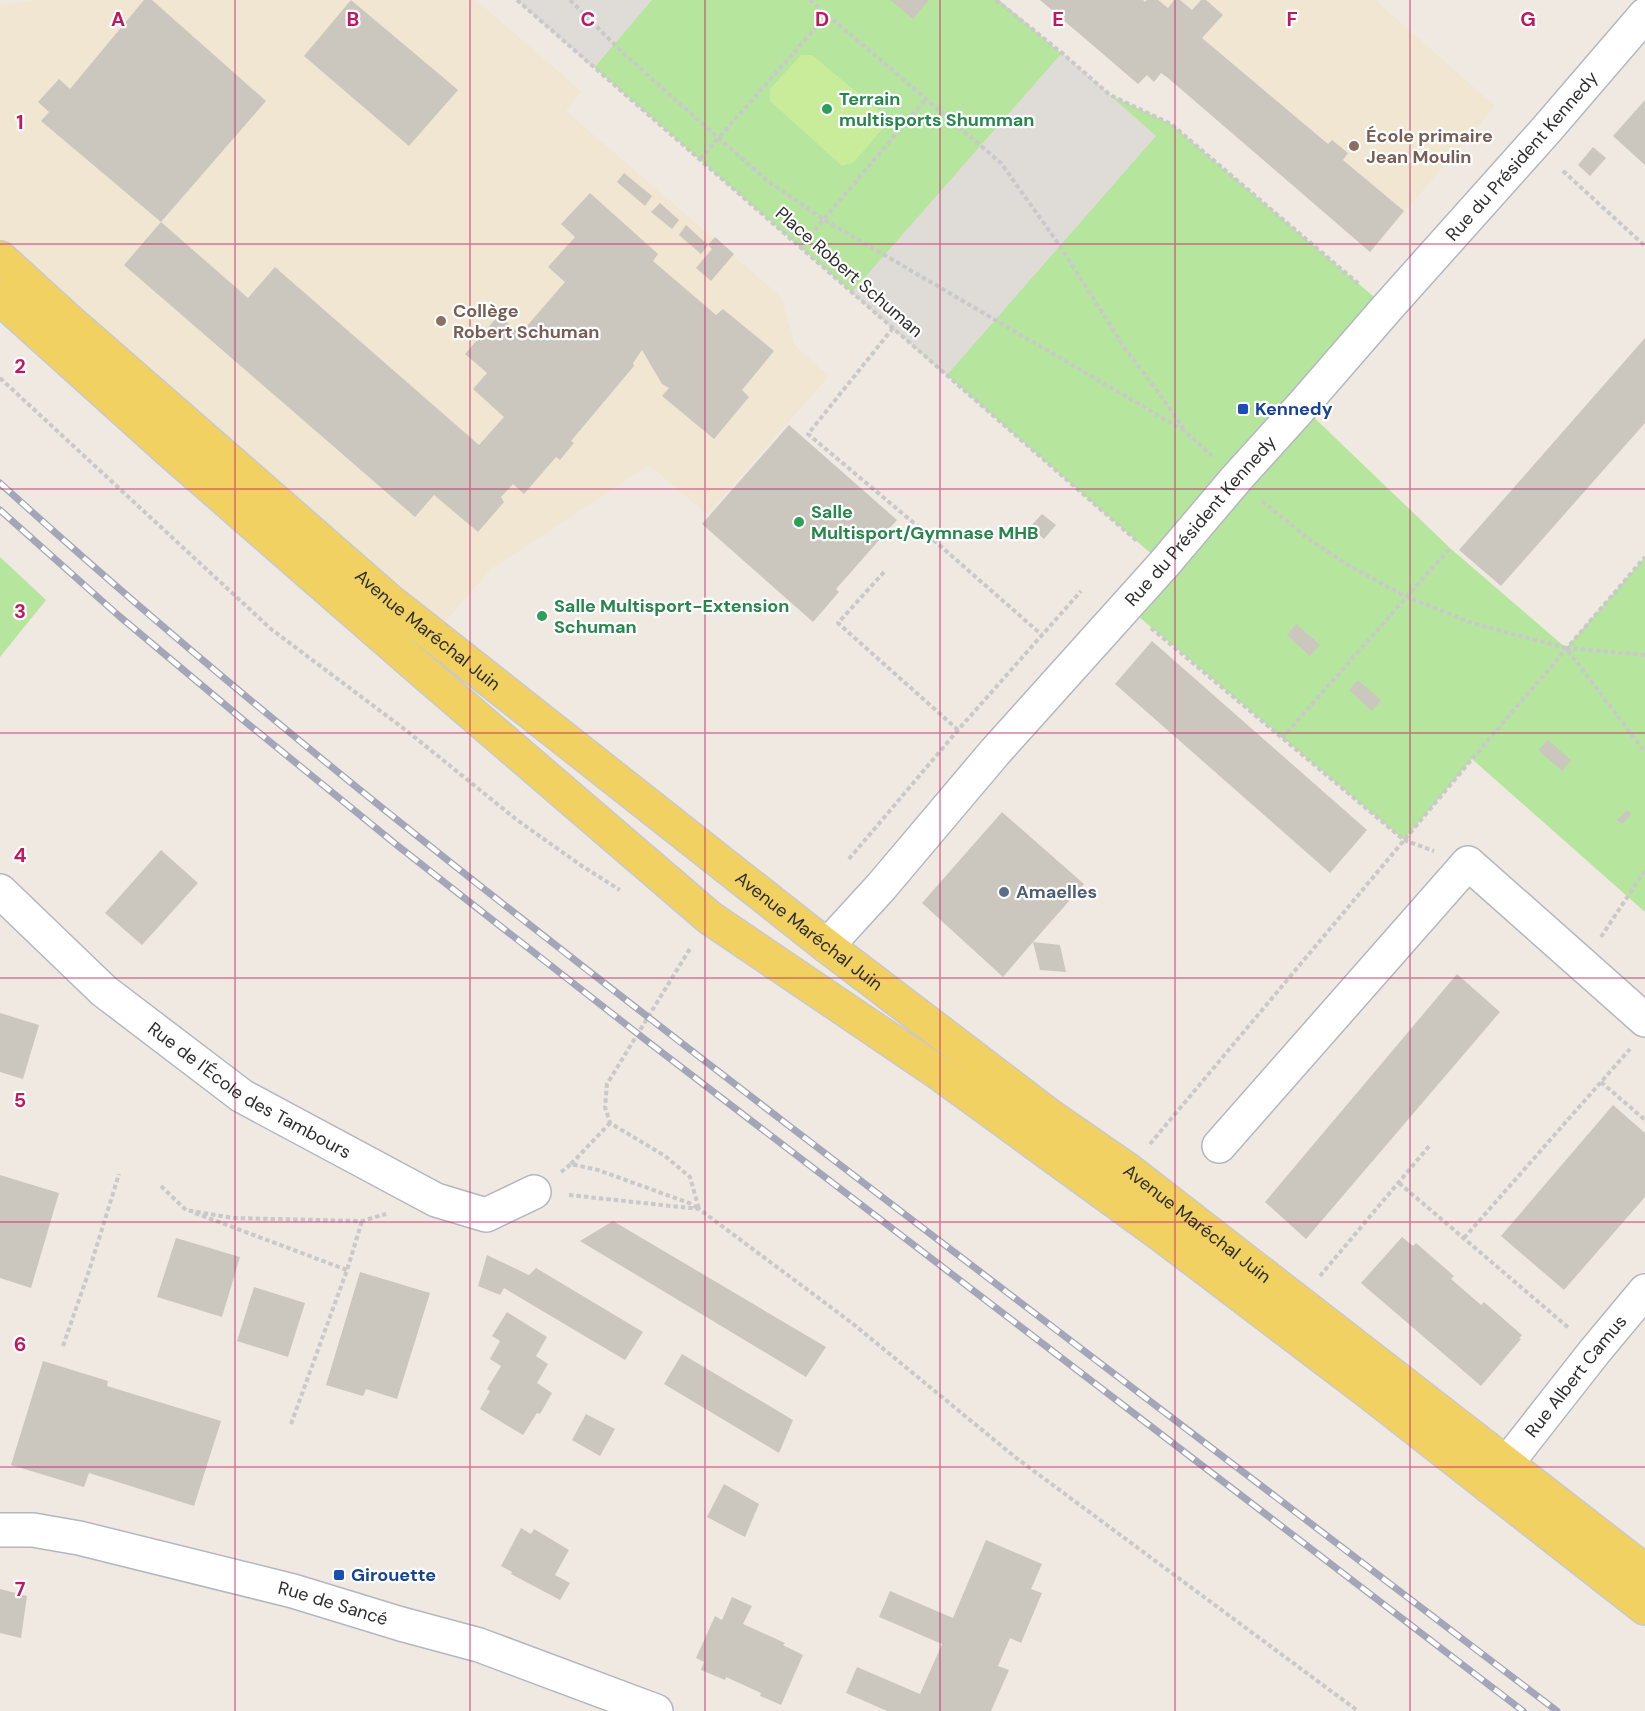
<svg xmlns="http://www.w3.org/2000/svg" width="1645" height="1711" viewBox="0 0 1645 1711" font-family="'DM Sans',sans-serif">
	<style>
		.education { fill: #f0e6d1 }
		.green { fill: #b6e59e }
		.pitch { fill: #c9ec9a }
		.plaza { fill: #dfdcd8 }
		.building { fill: #cbc7bf }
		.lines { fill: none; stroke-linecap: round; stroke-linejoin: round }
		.minor-casing { stroke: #b4b7c1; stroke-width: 36 }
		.major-casing { stroke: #c9c9c9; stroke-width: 36 }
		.path { stroke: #c9c9c9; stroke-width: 4; stroke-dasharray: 4.5 3; stroke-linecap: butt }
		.minor { stroke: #fff; stroke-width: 33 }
		.major { stroke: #f2d163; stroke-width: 33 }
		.rail-casing { stroke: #a3a6b8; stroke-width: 7 }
		.rail { stroke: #fff; stroke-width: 4.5; stroke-dasharray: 14; stroke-linecap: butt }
		.grid { fill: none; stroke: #c2185b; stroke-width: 1.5; stroke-opacity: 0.55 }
		.leisure-dot { fill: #2e9e5b; stroke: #fff; stroke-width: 2 }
		.education-dot { fill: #8d6e63; stroke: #fff; stroke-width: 2 }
		.transit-dot { fill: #1a4fb4; stroke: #fff; stroke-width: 2 }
		.service-dot { fill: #5c6f8a; stroke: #fff; stroke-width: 2 }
		.labels { text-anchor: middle; stroke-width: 4.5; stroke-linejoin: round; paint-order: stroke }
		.leisure-label { font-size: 18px; font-weight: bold; fill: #27864d; stroke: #fff; text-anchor: start }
		.education-label { font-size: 18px; font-weight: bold; fill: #785e54; stroke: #fff; text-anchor: start }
		.street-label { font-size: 18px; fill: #2e2e2e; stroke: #fff }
		.transit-label { font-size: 18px; font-weight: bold; fill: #164399; stroke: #fff; text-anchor: start }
		.service-label { font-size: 18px; font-weight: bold; fill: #4e5e75; stroke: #fff; text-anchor: start }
		.grid-label { font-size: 20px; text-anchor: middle; font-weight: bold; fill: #c2185b; stroke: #fff; stroke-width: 4.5; stroke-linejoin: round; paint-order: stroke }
	</style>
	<rect width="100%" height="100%" fill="#efe9e1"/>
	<g class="education">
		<path d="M37 0H476L581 91 566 111 781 297 795 346 829 376 707 514 649 465 491 569 444 623 35 270 0 238V6Z"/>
		<path d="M1040 0H1375L1495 106 1370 252 1168 78 1161 73 1154 82 1147 76 1138 84Z"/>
	</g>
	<g class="green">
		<path d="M517 0H999L1110 95 1171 124 1387 308 1302 406 1450 548 1566 648 1645 557V912L1472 759 1404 840 1126 606 1163 564Z"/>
		<path d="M0 557 46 600 0 657Z"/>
	</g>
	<path class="pitch" d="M801 55H812L885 116V126L854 162 842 166 770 101V89Z"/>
	<g class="plaza">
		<path d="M517 0H652L594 68Z"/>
		<path d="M1062 53 1156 136 947 375 852 292Z"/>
	</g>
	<g class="building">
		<path d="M144 0H152L266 101 161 222 41 121 49 112 38 102 59 79 70 89Z"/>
		<path d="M351 0 458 90 409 146 304 56Z"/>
		<path d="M890 0H929L913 19Z"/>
		<path d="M1040 0H1143L1145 2 1147 0H1158L1168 8 1174 0H1180L1192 10 1201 0H1206L1223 15 1202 38 1328 144 1332 140 1348 153 1343 160 1404 211 1370 252 1168 78 1161 73 1154 82 1147 75 1138 84Z"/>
		<path d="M1645 100V165L1613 136Z"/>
		<path d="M1593 147 1606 158 1590 176 1578 165Z"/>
		<path d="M624 173 652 196 645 206 617 182Z"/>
		<path d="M590 193 658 254 653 261 716 315 723 309 774 351 742 390 749 397 714 439 662 396 669 388 662 384 642 350 633 363 634 366 571 441 574 443 560 460 556 457 524 494 513 484 501 497 504 502 478 532 434 495 415 517 124 265 161 222 248 298 275 267 479 445 504 417 473 389 487 373 465 354 499 315 520 334 565 282 548 267 575 237 561 224Z"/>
		<path d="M660 203 679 220 672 229 651 212Z"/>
		<path d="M686 225 708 245 715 237 734 254 711 281 696 268 712 249 708 245 701 254 679 235Z"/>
		<path d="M1645 338V423L1501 586 1459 550Z"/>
		<path d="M789 425 897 520 836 589 839 592 813 622 702 524Z"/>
		<path d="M1042 514 1056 525 1044 539 1030 527Z"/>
		<path d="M1296 624 1320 645 1310 656 1287 635Z"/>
		<path d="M1152 641 1367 830 1330 873 1115 684Z"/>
		<path d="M1358 680 1381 700 1372 711 1349 690Z"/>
		<path d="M1548 740 1571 760 1562 771 1538 750Z"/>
		<path d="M1627 810 1632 814 1622 824 1617 820Z"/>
		<path d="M1002 812 1084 884 1033 942 1060 945 1066 972 1040 970 1033 942 1003 977 922 903Z"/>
		<path d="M161 850 198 883 142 945 105 913Z"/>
		<path d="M1457 974 1500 1012 1306 1239 1265 1202Z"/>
		<path d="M0 1013 39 1025 23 1079 0 1072Z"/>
		<path d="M1613 1105 1645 1133V1197L1564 1290 1501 1236Z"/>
		<path d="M0 1175 59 1193 31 1288 0 1278Z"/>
		<path d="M613 1221 826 1347 806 1377 580 1241Z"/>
		<path d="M1402 1237 1413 1246 1416 1243 1454 1276 1451 1279 1481 1305 1484 1302 1522 1335 1519 1338 1521 1339 1481 1386 1361 1283Z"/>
		<path d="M176 1238 240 1257 222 1317 157 1297Z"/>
		<path d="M487 1255 529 1275 536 1268 643 1332 625 1360 504 1288 500 1295 478 1286Z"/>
		<path d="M360 1272 430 1293 397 1399 366 1389 363 1396 326 1385Z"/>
		<path d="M254 1287 305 1303 288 1357 237 1341Z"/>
		<path d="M507 1312 547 1337 536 1356 548 1364 537 1383 552 1393 540 1414 537 1413 523 1435 480 1409 490 1391 487 1389 501 1366 490 1359 500 1341 492 1336Z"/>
		<path d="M682 1354 793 1420 779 1453 664 1384Z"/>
		<path d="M43 1361 108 1381 107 1386 221 1421 194 1506 89 1473 84 1487 11 1465Z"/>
		<path d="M586 1414 615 1429 600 1456 572 1440Z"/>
		<path d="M724 1484 759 1504 745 1537 707 1517Z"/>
		<path d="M521 1528 531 1534 534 1529 569 1550 555 1575 570 1583 560 1600 511 1574 512 1572 501 1566Z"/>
		<path d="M986 1540 1042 1564 1031 1589 1042 1593 1021 1643 1010 1638 998 1666 1009 1670 991 1711H887L846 1693 857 1667 920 1694 942 1644 879 1617 890 1591 953 1618Z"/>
		<path d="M0 1589 27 1596 21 1638 0 1633Z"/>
		<path d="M732 1597 752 1606 743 1624 785 1643 783 1645 803 1655 781 1705 760 1696 761 1693 726 1677 725 1680 701 1670 704 1662 696 1658 715 1616 722 1620Z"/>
	</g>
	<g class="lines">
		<g class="minor-casing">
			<g id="minor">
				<path id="s1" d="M0 891 104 991 242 1096 436 1200 486 1215 534 1192"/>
				<path id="s2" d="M827 946 881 887 995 752 1164 564 1236 479 1302 406 1387 308 1547 129 1645 15"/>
				<path d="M1219 1146 1468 863 1645 1020"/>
				<path id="s3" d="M1489 1486 1595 1351 1645 1291"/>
				<path id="s4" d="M0 1530H33L79 1538 293 1591 401 1624 479 1645 656 1711"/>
			</g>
		</g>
		<g class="major-casing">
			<g id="major">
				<path id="s5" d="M0 258 68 320 392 603 827 946 1050 1116 1128 1170 1645 1571"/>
				<path d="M0 298 170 451 413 663 710 918 936 1071 1163 1236 1370 1393 1645 1608"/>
			</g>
		</g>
		<g class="path">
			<path d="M517 0 1138 542"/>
			<path d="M570 0 625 55 765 179 823 219 1185 431 1212 456"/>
			<path d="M810 0 1001 163 1060 246 1126 350 1162 397 1183 428"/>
			<path d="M996 0 1062 53 1110 95 1171 124 1360 285"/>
			<path d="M700 159 827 15"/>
			<path d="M1563 171 1645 246"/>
			<path d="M800 247 926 99"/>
			<path d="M893 328 808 434 921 529 1042 635"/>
			<path d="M0 378 271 629 407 731 517 820 582 866 620 890"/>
			<path d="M1262 501 1310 540 1353 568 1407 597 1472 623 1566 648 1645 752"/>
			<path d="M884 572 838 623 958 730"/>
			<path d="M1151 628 1404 840 1434 851"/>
			<path d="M1566 648 1645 655"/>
			<path d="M1282 738 1450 548"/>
			<path d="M849 859 958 730 1081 591"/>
			<path d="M1601 937 1645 870"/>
			<path d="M1601 1082 1645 1120"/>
			<path d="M1150 1144 1472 759 1645 557"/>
			<path d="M571 1164 610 1123"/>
			<path d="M561 1172 571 1164 598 1170 689 1203 699 1209 690 1177 665 1156 610 1123 605 1107 607 1084 691 947"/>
			<path d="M1399 1183 1570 1329"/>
			<path d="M161 1186 186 1210 233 1218 362 1221 386 1214"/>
			<path d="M569 1195 699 1209 852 1323 1015 1457 1358 1711"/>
			<path d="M195 1213 347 1270"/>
			<path d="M1464 1238 1630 1049"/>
			<path d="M1320 1276 1430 1145"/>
			<path d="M63 1346 89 1271 119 1174"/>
			<path d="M291 1424 347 1270 362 1221"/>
		</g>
		<use href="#minor" class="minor"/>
		<use href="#major" class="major"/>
		<g class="rail-casing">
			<g id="rail">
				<path d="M0 483C251 711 520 919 788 1125 1044 1321 1301 1516 1557 1711"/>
				<path d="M0 510 119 616 242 719 398 846 647 1041 1523 1711"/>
			</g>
		</g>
		<use href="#rail" class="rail"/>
	</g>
	<path class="grid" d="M235 0V1711M470 0V1711M705 0V1711M940 0V1711M1175 0V1711M1410 0V1711M0 244H1645M0 489H1645M0 733H1645M0 978H1645M0 1222H1645M0 1467H1645"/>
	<g class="leisure-dot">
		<circle cx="827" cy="109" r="6"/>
		<circle cx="799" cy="522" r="6"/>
		<circle cx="542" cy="616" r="6"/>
	</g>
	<g class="education-dot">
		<circle cx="1354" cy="146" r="6"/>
		<circle cx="441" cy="321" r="6"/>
	</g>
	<g class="transit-dot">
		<rect x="1237" y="403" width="12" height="12" rx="3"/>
		<rect x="333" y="1569" width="12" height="12" rx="3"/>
	</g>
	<circle class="service-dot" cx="1004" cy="892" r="6"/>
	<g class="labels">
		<g class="leisure-label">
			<text x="839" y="105">Terrain<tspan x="839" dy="21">multisports Shumman</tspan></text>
			<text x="811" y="518">Salle<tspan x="811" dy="21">Multisport/Gymnase MHB</tspan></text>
			<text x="554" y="612">Salle Multisport-Extension<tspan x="554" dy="21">Schuman</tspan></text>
		</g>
		<g class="education-label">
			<text x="1366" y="142">École primaire<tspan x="1366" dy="21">Jean Moulin</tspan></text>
			<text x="453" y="317">Collège<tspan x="453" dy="21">Robert Schuman</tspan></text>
		</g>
		<g class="street-label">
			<text dy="6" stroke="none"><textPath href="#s2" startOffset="1052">Rue du Président Kennedy</textPath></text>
			<text transform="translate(849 272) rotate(41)" y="6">Place Robert Schuman</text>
			<text dy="6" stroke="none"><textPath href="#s2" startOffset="566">Rue du Président Kennedy</textPath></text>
			<text dy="6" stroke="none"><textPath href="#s5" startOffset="567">Avenue Maréchal Juin</textPath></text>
			<text dy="6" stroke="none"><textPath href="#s5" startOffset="1053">Avenue Maréchal Juin</textPath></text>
			<text dy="6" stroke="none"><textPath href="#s1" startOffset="321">Rue de l'École des Tambours</textPath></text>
			<text dy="6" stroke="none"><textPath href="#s5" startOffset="1539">Avenue Maréchal Juin</textPath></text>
			<text dy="6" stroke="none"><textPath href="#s3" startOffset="140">Rue Albert Camus</textPath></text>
			<text dy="6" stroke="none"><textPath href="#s4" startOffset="342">Rue de Sancé</textPath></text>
		</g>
		<g class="transit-label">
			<text x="1255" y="415">Kennedy</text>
			<text x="351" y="1581">Girouette</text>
		</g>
		<g class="service-label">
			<text x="1016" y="898">Amaelles</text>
		</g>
	</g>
	<g class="grid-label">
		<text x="118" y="26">A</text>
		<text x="353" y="26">B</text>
		<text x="588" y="26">C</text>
		<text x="822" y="26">D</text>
		<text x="1058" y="26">E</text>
		<text x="1292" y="26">F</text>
		<text x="1528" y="26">G</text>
		<text x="20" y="129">1</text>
		<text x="20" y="373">2</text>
		<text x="20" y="618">3</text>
		<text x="20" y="862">4</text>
		<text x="20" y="1107">5</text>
		<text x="20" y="1351">6</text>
		<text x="20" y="1596">7</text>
	</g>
</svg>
